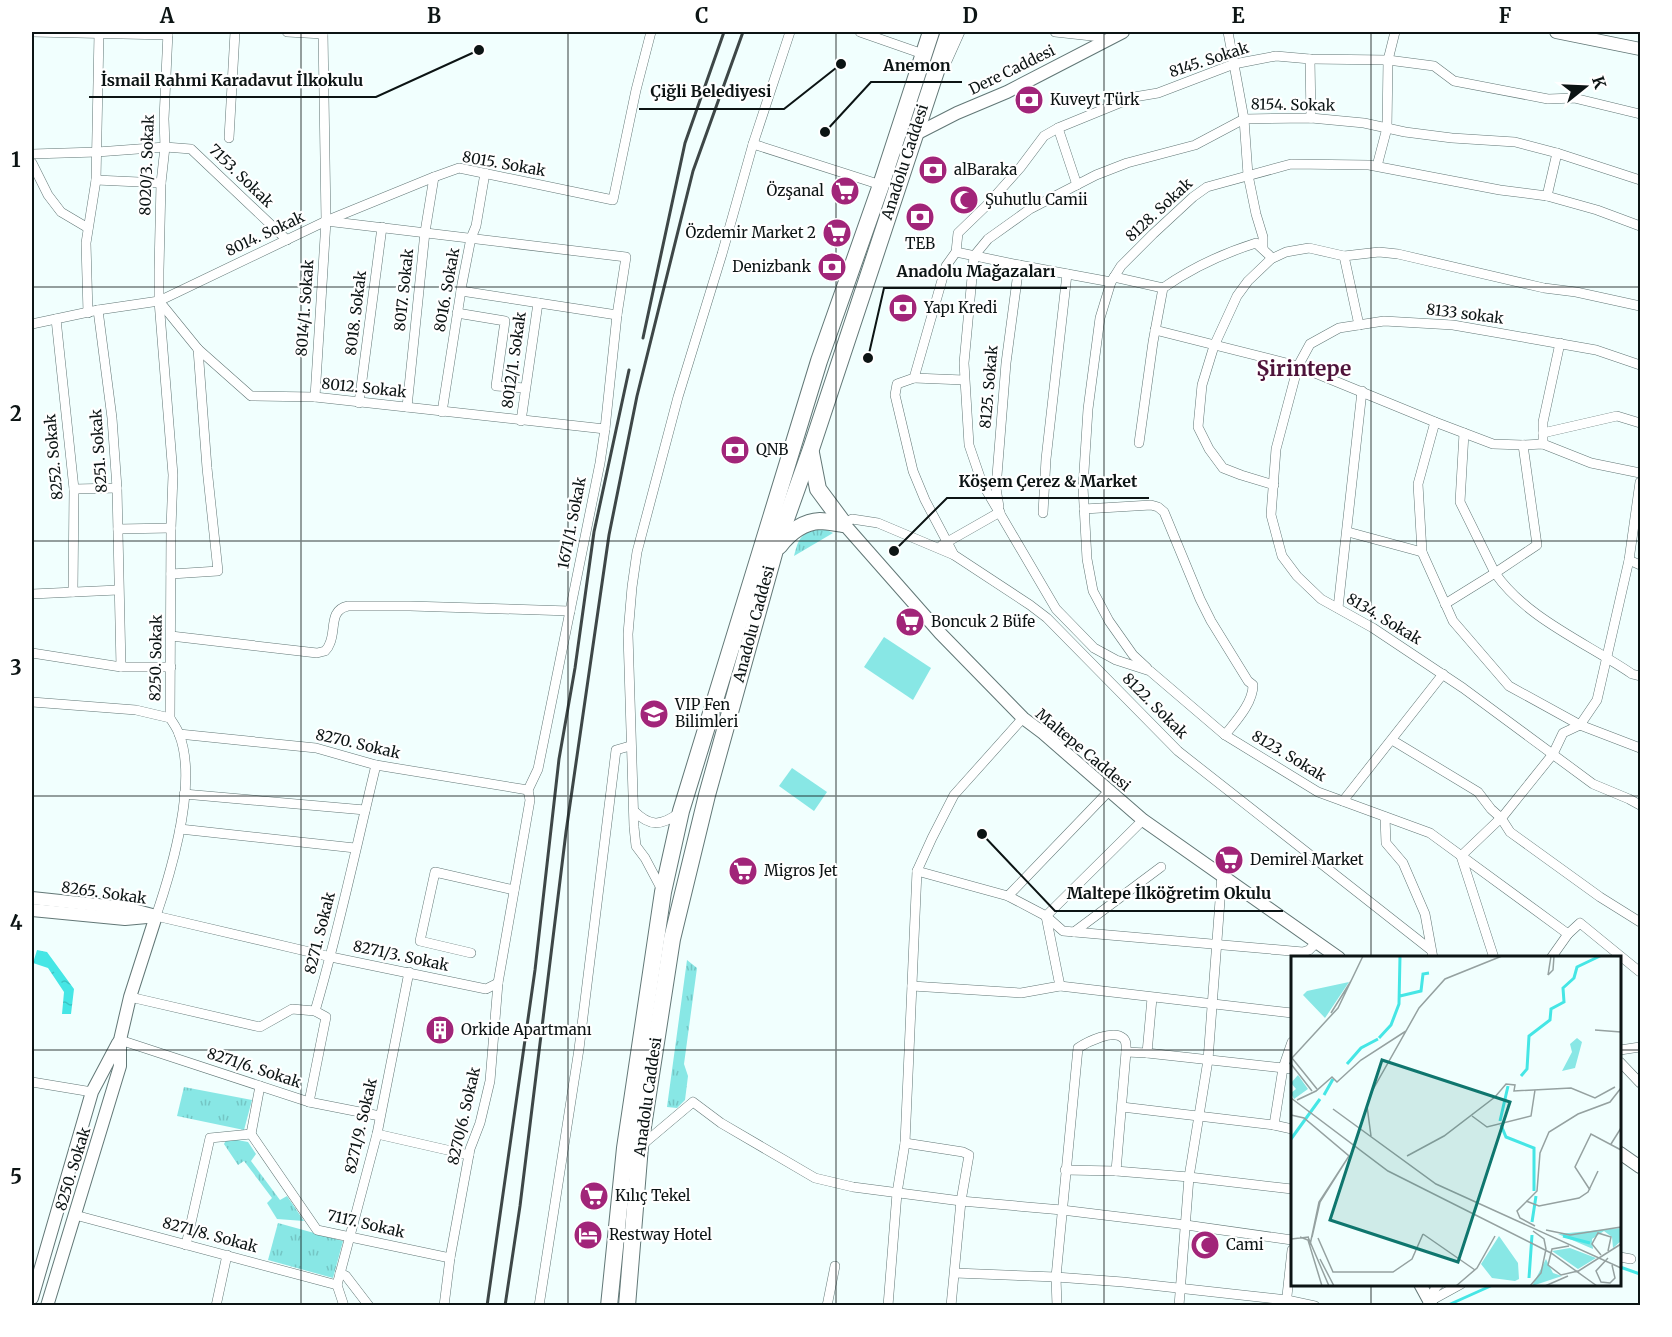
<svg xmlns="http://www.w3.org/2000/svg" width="1672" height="1337" viewBox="0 0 1672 1337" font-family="Merriweather,serif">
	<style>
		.grass { fill: url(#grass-tufts) }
		.park { fill: #88e7e5 }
		.water { fill: url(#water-ripples) }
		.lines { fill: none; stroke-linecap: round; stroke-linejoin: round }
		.stream { stroke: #45e6e5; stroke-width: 3 }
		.street-casing { stroke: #627776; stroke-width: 10 }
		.secondary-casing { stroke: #627776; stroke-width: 14 }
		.highway-casing { stroke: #627776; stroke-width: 18 }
		.street { stroke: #fff; stroke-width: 9 }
		.secondary { stroke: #fff; stroke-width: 12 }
		.highway { stroke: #fff; stroke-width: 16 }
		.rail { stroke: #3e4747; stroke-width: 3 }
		.grid { fill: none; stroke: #0c1414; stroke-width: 1.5; stroke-opacity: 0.55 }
		.labels { text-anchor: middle; stroke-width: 4.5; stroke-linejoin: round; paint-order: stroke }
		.street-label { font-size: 15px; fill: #0c1414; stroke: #fff }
		.poi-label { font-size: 15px; fill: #0c1414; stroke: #fff; text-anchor: start }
		.district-label { font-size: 21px; font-weight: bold; fill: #4e133a; stroke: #fff }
		.inset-river { fill: none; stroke: #45e6e5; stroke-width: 3 }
		.inset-road { fill: none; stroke: #95a1a0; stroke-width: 1.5 }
		.view { fill: #0f766e; fill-opacity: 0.15; stroke: #0f766e; stroke-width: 3 }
		.inset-edge { fill: none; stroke: #0c1414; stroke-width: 3 }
		.leader { fill: none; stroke: #0c1414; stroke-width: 2 }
		.callout-dot { fill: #0c1414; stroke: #fff; stroke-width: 2 }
		.callout-label { font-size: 16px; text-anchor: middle; font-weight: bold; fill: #0c1414; stroke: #fff; stroke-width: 4.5; stroke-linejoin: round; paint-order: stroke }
		.neatline { fill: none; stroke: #0c1414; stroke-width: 2 }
		.grid-label { font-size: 20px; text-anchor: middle; font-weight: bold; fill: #0c1414 }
	</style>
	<defs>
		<pattern id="grass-tufts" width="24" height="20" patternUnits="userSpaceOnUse" patternTransform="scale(1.5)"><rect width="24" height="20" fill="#88e7e5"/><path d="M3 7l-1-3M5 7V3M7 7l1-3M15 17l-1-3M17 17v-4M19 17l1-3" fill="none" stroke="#74c5c4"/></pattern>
		<pattern id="water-ripples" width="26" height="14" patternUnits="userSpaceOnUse" patternTransform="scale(1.5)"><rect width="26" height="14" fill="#45e6e5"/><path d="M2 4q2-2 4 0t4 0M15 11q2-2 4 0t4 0" fill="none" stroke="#3bc4c4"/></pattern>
	</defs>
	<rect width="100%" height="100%" fill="#f1fffe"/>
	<g class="grass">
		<path d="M817 528 827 530 833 533 794 556C798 540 800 534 817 528Z"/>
		<path d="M687 960 697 968 684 1064 688 1076 685 1100 677 1108 667 1107Z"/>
		<path d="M184 1087 252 1100 244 1130 177 1116Z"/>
		<path d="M227 1138 248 1142 256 1154 251 1161 280 1200 287 1196 304 1221 277 1219 267 1203 272 1198 244 1161 238 1165 224 1144Z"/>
		<path d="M278 1223 343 1241 333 1278 268 1260Z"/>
	</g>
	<g class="park">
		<path d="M884 637 931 668 913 700 864 667Z"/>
		<path d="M792 768 827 792 814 811 779 786Z"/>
	</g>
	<path class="water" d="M37 950 47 952 74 989 71 1014H62L64 992 48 968 33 963Z"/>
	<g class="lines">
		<g class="stream">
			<path d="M1620 1267 1640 1274"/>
			<path d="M1446 1306 1495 1284"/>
		</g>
		<g class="street-casing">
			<g id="street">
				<path d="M32 32 168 35"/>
				<path d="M168 32 164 119 165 147 161 183 159 270V301L173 475 171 528 170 718C173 723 177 728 179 734 198 781 172 869 156 916L331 957 486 989 498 983"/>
				<path d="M287 32 323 34"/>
				<path d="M860 32 923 54"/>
				<path d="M1055 32 1101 37"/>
				<path d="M1228 32 1244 119 1248 175 1256 214 1263 237V249"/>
				<path d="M1310 59 1311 118"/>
				<path d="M947 61 960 32"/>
				<path d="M1058 128 1077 185"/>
				<path d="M229 138 235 32"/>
				<path d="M753 144 881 185"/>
				<path d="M32 154 97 152 165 147 191 149 287 240"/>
				<path d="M32 163 48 195 61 212 88 228"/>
				<path d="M1377 166 1387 128 1388 60 1395 32"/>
				<path d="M96 180 161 183"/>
				<path d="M1640 180 1557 153 1515 142 1452 138 1405 132 1364 123 1311 118 1244 119 1195 145 1127 163 1096 175 1030 209 988 239 974 256 964 363 969 445 982 483 1056 609 1094 648 1116 660 1150 671 1225 735 1318 792 1430 833 1568 934 1580 923 1640 972"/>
				<path d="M1547 196 1557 153"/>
				<path d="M326 221 626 257 617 315 605 429 600 463 538 769 528 790"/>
				<path d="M956 252 1019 265 1111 282"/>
				<path d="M1344 256 1359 325"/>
				<path d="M1114 277 1163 288"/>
				<path d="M461 291 617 315"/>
				<path d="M159 301 198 349 251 396 315 397 605 429"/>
				<path d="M98 310 112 418 117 488 121 667"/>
				<path d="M88 313 86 243 96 180 99 33"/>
				<path d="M457 313 505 321 496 386 525 388"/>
				<path d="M56 319 74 489 73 592"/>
				<path d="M32 324 98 310 159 301 326 221 434 177 459 168 613 200 636 90 651 32"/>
				<path d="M1155 330 1298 366 1435 422 1493 444 1523 445 1543 444 1591 463 1640 473"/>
				<path d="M1640 365 1596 350 1453 325 1384 321 1339 328 1310 344 1298 366 1276 449 1271 515 1282 556 1297 576 1321 599 1373 628 1463 688 1593 784 1629 799 1640 805"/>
				<path d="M914 378 964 380"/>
				<path d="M315 397 326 221 323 32"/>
				<path d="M359 403 382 227"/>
				<path d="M407 407 425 232 434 177"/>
				<path d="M442 412 462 284 471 238 476 226 485 173"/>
				<path d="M521 421 538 303"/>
				<path d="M1435 422 1418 484 1422 552 1453 621 1509 686 1580 725 1640 748"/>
				<path d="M1464 433 1460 502 1495 573C1527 619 1587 643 1632 674L1640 676"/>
				<path d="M1543 433 1617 416 1640 423"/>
				<path d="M1139 443 1153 342 1163 288C1193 267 1221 254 1256 243L1269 255 1271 259"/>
				<path d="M1543 444V422L1560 343"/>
				<path d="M1274 485 1241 475 1223 468 1209 449 1198 427 1202 385 1214 346 1237 296 1248 281 1271 259 1286 252 1309 248 1344 256 1379 252 1398 254 1544 288 1576 292 1640 306"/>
				<path d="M74 489 117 488"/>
				<path d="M999 507 996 488 1006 363 1019 265"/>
				<path d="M1084 509 1151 505 1158 507 1164 512 1200 599 1211 621 1248 681 1253 685C1253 703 1236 721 1225 735"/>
				<path d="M1043 513 1046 459 1067 274"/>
				<path d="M844 524 852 519 878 523 954 555 1030 605 1047 618 1178 751 1431 950"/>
				<path d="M118 529 171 528"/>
				<path d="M1348 532 1422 552"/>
				<path d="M942 545 1000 512"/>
				<path d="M954 555 925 500 913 471 895 395 897 384 914 378 946 266 956 252 958 233 986 206 1020 168 1044 136 1058 128 1134 97 1158 93 1234 64 1276 56 1310 59 1388 60 1434 66 1454 81 1548 99 1574 98 1640 114"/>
				<path d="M1629 560 1640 565"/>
				<path d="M171 574 218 571 207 468 198 349"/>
				<path d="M32 594 118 590"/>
				<path d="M1445 604 1495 573 1537 545 1523 445"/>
				<path d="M1338 608 1362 391"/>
				<path d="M171 636 317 653 325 651C327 649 329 646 330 643 336 629 329 610 348 606H410L570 611"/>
				<path d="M32 653 121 667H171"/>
				<path d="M1147 668 1133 655 1109 621 1093 591 1087 559 1083 487 1088 409 1100 318 1111 282 1121 266 1153 234 1193 197 1207 187 1291 164 1369 165 1500 190 1547 196 1597 210 1640 226"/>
				<path d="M32 702 136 710 170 718"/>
				<path d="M179 734 316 748 376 765 528 790"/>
				<path d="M1392 740 1478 792 1491 809 1501 818 1510 832 1600 897 1640 922"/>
				<path d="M184 794 365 810"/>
				<path d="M1343 801 1443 674"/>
				<path d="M634 811C650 827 661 826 679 813"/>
				<path d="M1385 817 1386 843 1403 863 1425 914 1433 958"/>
				<path d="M180 829 355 848"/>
				<path d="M917 871 1008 896 1046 916 1063 931 1303 952 1309 950 1317 942"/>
				<path d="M662 890 645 858 636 846 634 827 628 634 632 587 637 552 678 397 722 254 753 144 790 32"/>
				<path d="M1008 896 1109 791"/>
				<path d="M1074 932 1161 867"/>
				<path d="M471 953 420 941 435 872 514 890"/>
				<path d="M1494 958 1461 856 1504 815 1553 754 1563 733 1580 725 1597 700 1629 560 1640 482"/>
				<path d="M1551 958 1568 934"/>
				<path d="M912 986 1021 993 1060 986 1046 916 1143 820"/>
				<path d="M1060 986 1292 1013"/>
				<path d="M130 997 260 1027 292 1009 315 1011 326 1017 309 1102"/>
				<path d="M315 1011C339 930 356 847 376 765"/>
				<path d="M120 1040 309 1102 380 1116"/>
				<path d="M1620 1050 1640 1047"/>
				<path d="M1147 1053 1152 998"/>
				<path d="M1620 1062 1640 1083"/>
				<path d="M32 1082 92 1092"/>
				<path d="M1122 1107 1274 1125 1292 1129"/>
				<path d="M1274 1125 1283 1068 1292 1042"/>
				<path d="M251 1134 317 1230 450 1258"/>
				<path d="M251 1134 260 1086"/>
				<path d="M377 1134 469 1155"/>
				<path d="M905 1143 963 1152 969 1155 961 1201 951 1306"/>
				<path d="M642 1145 693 1102 721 1123 815 1178 853 1187 961 1201 1062 1210 1186 1225 1292 1240"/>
				<path d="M1065 1170 1116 1171 1189 1177 1292 1189"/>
				<path d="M1116 1171 1126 1052 1147 1053 1292 1069"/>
				<path d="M75 1215 337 1285"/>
				<path d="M186 1245 210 1138 251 1134"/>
				<path d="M1620 1257 1631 1259"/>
				<path d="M340 1273 346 1276 369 1306"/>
				<path d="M955 1273 1056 1277 1123 1282 1287 1300 1315 1306"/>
				<path d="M337 1285 377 1134 409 972"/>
				<path d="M337 1285 344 1306"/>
				<path d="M1430 1301 1461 1284"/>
				<path d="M1428 1303 1436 1287 1439 1284"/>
				<path d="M1286 1305 1292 1250"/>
				<path d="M216 1306 227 1255"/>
				<path d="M444 1306 450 1258 470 1149 480 1123 490 1081 498 983 530 800 528 790"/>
				<path d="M539 1306 579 1049 616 750 630 746"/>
				<path d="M827 1306 835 1266"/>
				<path d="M888 1306 897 1193 905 1143 917 871 932 838 954 795 1023 718"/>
				<path d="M1057 1306 1056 1277 1078 1048C1087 1042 1113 1029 1123 1038 1127 1041 1126 1047 1126 1052"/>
				<path d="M1179 1306 1189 1177 1208 1060 1222 874"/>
			</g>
		</g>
		<g class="secondary-casing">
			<g id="secondary">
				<path d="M1556 32 1640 49"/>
				<path d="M914 135 957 113 1007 92 1123 32"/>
				<path d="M844 524 940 633 1023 718 1043 733 1143 820 1339 958"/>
				<path d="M32 898 126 908 156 916"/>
				<path d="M32 910 125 919 147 917"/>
				<path d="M1620 1153 1640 1167"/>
				<path d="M1420 1284 1432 1306"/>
				<path d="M32 1298 92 1092 118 1043"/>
				<path d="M47 1306 120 1066V1040L130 997 156 916"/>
			</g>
		</g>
		<g class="highway-casing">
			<g id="highway">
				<path d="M811 453 818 489 844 524"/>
				<path d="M779 546C789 533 802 522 820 521 827 521 836 523 844 524"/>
				<path d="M609 1306 625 1148 663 892 681 811 819 361 881 185 931 32"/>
				<path d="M627 1306 640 1146 672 939 707 795 775 550 811 449 949 32"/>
			</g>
		</g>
		<use href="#street" class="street"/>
		<use href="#secondary" class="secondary"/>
		<use href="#highway" class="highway"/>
		<g class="rail">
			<path d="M643 338 685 143 724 32"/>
			<path d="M487 1306 535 970 559 759 575 668 594 532 629 370"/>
			<path d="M505 1306 520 1206 566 832 609 535 637 396 693 171 743 32"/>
		</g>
	</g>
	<path class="grid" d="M301 32V1306M568 32V1306M836 32V1306M1104 32V1306M1371 32V958M32 287H1640M32 541H1640M32 796H1640M32 1050H1292M1620 1050H1640M1371 1284V1306"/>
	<defs>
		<g id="bank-disc" transform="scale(1.5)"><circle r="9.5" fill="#a12579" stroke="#fff"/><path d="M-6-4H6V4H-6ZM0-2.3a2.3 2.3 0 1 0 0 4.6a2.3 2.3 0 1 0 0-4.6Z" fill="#fff"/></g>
		<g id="supermarket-disc" transform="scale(1.5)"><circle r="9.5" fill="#a12579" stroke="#fff"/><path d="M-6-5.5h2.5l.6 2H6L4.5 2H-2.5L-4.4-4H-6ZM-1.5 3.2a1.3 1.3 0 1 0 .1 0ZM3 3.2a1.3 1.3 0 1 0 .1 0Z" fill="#fff"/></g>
		<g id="mosque-disc" transform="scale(1.5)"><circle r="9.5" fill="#a12579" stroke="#fff"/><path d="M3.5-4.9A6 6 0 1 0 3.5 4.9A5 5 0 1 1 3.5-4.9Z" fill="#fff"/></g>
		<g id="school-disc" transform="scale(1.5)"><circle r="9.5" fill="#a12579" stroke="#fff"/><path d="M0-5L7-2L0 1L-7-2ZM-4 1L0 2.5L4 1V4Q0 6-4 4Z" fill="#fff"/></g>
		<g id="building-disc" transform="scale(1.5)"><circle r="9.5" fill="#a12579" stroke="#fff"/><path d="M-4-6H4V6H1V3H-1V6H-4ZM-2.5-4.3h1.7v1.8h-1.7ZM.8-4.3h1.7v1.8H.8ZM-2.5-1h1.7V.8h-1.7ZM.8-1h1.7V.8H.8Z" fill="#fff"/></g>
		<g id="hotel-disc" transform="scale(1.5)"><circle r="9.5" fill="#a12579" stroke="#fff"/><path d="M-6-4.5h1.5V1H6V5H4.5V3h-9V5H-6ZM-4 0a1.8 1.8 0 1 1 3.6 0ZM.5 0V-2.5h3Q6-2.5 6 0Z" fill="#fff"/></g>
	</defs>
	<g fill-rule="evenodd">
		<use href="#bank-disc" x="1029" y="100"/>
		<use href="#bank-disc" x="933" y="170"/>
		<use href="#supermarket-disc" x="845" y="191"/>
		<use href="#mosque-disc" x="964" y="200"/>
		<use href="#bank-disc" x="920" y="217"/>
		<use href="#supermarket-disc" x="837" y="233"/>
		<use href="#bank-disc" x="832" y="267"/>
		<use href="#bank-disc" x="903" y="308"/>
		<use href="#bank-disc" x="735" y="450"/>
		<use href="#supermarket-disc" x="910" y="622"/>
		<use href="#school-disc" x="654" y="714"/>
		<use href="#supermarket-disc" x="1229" y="860"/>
		<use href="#supermarket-disc" x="743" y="871"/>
		<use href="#building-disc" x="440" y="1030"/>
		<use href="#supermarket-disc" x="594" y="1196"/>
		<use href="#hotel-disc" x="588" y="1235"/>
		<use href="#mosque-disc" x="1205" y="1245"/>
	</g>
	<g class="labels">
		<g class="street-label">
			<text transform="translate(1209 60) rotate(-18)" y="5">8145. Sokak</text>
			<text transform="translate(1012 70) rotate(-26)" y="5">Dere Caddesi</text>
			<text transform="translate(1293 105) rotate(1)" y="5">8154. Sokak</text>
			<text transform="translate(905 162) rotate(-72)" y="5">Anadolu Caddesi</text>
			<text transform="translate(504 164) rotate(10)" y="5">8015. Sokak</text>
			<text transform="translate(147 165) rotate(-88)" y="5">8020/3. Sokak</text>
			<text transform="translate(241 176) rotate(44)" y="5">7153. Sokak</text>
			<text transform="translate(1159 210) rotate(-43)" y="5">8128. Sokak</text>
			<text transform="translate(265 234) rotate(-25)" y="5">8014. Sokak</text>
			<text transform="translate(404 290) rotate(-84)" y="5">8017. Sokak</text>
			<text transform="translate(447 290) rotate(-80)" y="5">8016. Sokak</text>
			<text transform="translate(305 308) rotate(-86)" y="5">8014/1. Sokak</text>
			<text transform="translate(356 313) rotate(-83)" y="5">8018. Sokak</text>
			<text transform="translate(1465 314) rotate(7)" y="5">8133 sokak</text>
			<text transform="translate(514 360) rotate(-82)" y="5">8012/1. Sokak</text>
			<text transform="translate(989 387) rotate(-85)" y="5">8125. Sokak</text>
			<text transform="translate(364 388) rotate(6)" y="5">8012. Sokak</text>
			<text transform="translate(99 451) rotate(-94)" y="5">8251. Sokak</text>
			<text transform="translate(54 457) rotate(-95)" y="5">8252. Sokak</text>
			<text transform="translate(572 523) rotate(-79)" y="5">1671/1. Sokak</text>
			<text transform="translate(1384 619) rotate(31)" y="5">8134. Sokak</text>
			<text transform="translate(754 624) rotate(-75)" y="5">Anadolu Caddesi</text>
			<text transform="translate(156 658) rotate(-89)" y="5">8250. Sokak</text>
			<text transform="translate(1155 706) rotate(45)" y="5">8122. Sokak</text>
			<text transform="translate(358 744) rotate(13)" y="5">8270. Sokak</text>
			<text transform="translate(1083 750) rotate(40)" y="5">Maltepe Caddesi</text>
			<text transform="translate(1289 756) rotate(31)" y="5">8123. Sokak</text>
			<text transform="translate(104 893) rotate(8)" y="5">8265. Sokak</text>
			<text transform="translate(320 933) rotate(-76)" y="5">8271. Sokak</text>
			<text transform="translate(401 956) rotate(12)" y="5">8271/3. Sokak</text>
			<text transform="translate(254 1068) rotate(18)" y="5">8271/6. Sokak</text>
			<text transform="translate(648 1097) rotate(-82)" y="5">Anadolu Caddesi</text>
			<text transform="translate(464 1116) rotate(-77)" y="5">8270/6. Sokak</text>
			<text transform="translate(361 1126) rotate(-77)" y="5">8271/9. Sokak</text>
			<text transform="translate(73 1169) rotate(-73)" y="5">8250. Sokak</text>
			<text transform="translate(366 1224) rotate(13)" y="5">7117. Sokak</text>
			<text transform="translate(210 1235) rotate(15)" y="5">8271/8. Sokak</text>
		</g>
		<g class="poi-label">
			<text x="1050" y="105">Kuveyt Türk</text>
			<text x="954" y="175">alBaraka</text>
			<text x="824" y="196" text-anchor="end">Özşanal</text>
			<text x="985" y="205">Şuhutlu Camii</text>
			<text x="816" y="238" text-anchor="end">Özdemir Market 2</text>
			<text x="920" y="249" text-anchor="middle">TEB</text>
			<text x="811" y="272" text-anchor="end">Denizbank</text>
			<text x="924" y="313">Yapı Kredi</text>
			<text x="756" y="455">QNB</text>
			<text x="931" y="627">Boncuk 2 Büfe</text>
			<text x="675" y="710">VIP Fen<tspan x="675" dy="17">Bilimleri</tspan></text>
			<text x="1250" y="865">Demirel Market</text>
			<text x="764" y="876">Migros Jet</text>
			<text x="461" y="1035">Orkide Apartmanı</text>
			<text x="615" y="1201">Kılıç Tekel</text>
			<text x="609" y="1240">Restway Hotel</text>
			<text x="1226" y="1250">Cami</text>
		</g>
		<g class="district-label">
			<text x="1304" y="376">Şirintepe</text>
		</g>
	</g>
	<g transform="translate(1291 956)">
		<rect width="330" height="330" fill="#f1fffe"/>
		<path d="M330 272V285L322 292 321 281 313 275 301 283 302 293 267 278ZM279 292 305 302 287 313 261 295ZM255 303 262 317 271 320 241 330Z" fill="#88e7e5"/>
		<path d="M58 26 34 62 12 39 16 35ZM286 82 291 86 284 112 271 115 281 96 279 88ZM7 119 17 133 3 143 0 137 5 133 0 127ZM208 280 227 307 228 323 224 325 201 322 190 308Z" fill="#88e7e5"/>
		<path class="inset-river" d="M109 40 130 35 132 18 138 17M88 82 100 69 108 48 109 0M56 108 70 92 87 83M230 120 236 113 238 80 259 64 260 53 273 46 272 32 283 22 286 11 309 0M33 139 42 123M209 165 217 130M210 169 215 181 243 192V235M0 183 29 143M241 266 245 240M272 280 299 287M238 322 241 279"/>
		<path class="inset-road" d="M257 19 262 14 263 0M257 19 260 0M40 57 60 25M304 74 330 76M1 102 47 52 72 0M1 102 26 133M0 108 21 135M0 142 97 215 260 297 306 330M6 144 25 135 41 121 46 126 70 104 115 75M42 153 145 228 330 312M0 159 13 162 58 200 29 246 21 281M0 159 13 162 58 200 28 246 19 289M181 160 196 171 240 160 244 134M80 180 76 150 80 137 128 52 154 23 211 0M320 188 330 172M116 200 153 180 204 141 215 128 224 129 223 135 280 132 304 142 324 131M299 234 284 211 300 178 330 194M235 245 248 250 288 242 297 236 307 215M244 270 229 262 226 255 246 235 249 197 258 176 287 158 319 146 330 132M255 274 279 279 330 271M132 278 184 314M9 281 17 284 31 330M17 281 38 330M27 282 42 316H102L121 303 132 278M0 283 18 281M278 290 261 293 257 309 270 319 287 315M310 299 301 288 307 277 320 281 317 295M317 302 305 315 310 326 319 327 324 322 321 309M29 303 43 330M286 316 330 288M165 330 186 312 204 280M239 330 250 317 255 293 253 283 242 275M254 330 277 320"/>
		<path class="view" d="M91 104 219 146 167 306 39 264Z"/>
		<rect width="330" height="330" class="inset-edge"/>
	</g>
	<path class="leader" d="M825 132L871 82H962M479 50L376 97H89M841 64L784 109H639M868 358L884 288H1067M894 551L947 498H1149M982 834L1055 911H1283"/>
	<g class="callout-dot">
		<circle cx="825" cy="132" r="6"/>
		<circle cx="479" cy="50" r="6"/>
		<circle cx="841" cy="64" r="6"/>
		<circle cx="868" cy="358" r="6"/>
		<circle cx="894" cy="551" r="6"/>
		<circle cx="982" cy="834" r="6"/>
	</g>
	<g class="callout-label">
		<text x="917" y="71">Anemon</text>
		<text x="232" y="86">İsmail Rahmi Karadavut İlkokulu</text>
		<text x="711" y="97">Çiğli Belediyesi</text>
		<text x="976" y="277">Anadolu Mağazaları</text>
		<text x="1048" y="487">Köşem Çerez &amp; Market</text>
		<text x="1169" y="899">Maltepe İlköğretim Okulu</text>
	</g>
	<rect width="1672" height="1337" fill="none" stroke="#ffffff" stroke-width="66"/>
	<g transform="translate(1585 87) rotate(72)" stroke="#ffffff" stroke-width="4.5" paint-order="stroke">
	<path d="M0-4.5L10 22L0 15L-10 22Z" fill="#0c1414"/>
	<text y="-9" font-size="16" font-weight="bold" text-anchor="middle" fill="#0c1414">K</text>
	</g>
	<rect x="33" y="33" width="1606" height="1271" class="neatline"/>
	<g class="grid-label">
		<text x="167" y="23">A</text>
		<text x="434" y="23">B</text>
		<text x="702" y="23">C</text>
		<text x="970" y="23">D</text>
		<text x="1238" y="23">E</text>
		<text x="1505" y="23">F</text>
		<text x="16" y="167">1</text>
		<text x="16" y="421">2</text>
		<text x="16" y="675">3</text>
		<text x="16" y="930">4</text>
		<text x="16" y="1184">5</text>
	</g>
</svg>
